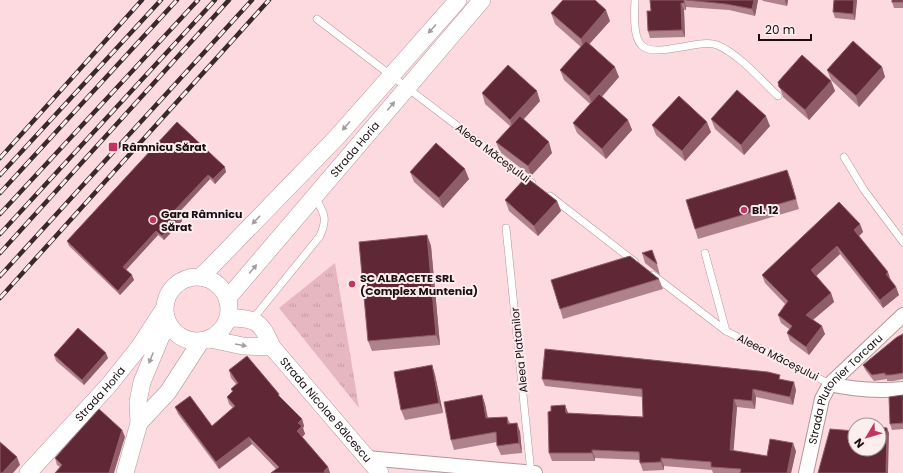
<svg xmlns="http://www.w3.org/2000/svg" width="903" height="473" viewBox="0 0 903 473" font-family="Poppins,sans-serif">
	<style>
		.grass { fill: url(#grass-tufts) }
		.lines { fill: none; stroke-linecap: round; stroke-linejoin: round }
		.service-casing { stroke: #b6959a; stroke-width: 8 }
		.minor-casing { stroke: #b6959a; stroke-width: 16 }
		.tertiary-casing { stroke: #b6959a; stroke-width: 18 }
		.service { stroke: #fff; stroke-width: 7 }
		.minor { stroke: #fff; stroke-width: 14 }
		.tertiary { stroke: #fff; stroke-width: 17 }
		.rail-casing { stroke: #39292d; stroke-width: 4.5 }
		.rail { stroke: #fcedef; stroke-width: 3; stroke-dasharray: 9; stroke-linecap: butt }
		.wall { fill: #ae818b }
		.shaded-wall { fill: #8f5d69 }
		.building { fill: #602836; stroke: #8f5d69 }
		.oneway { fill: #a39fa0 }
		.poi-dot { fill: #c23462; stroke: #fcedef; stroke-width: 1.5 }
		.labels { text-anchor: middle; stroke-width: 4; stroke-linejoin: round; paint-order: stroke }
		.poi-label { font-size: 11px; font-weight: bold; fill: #1a0e11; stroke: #fcedef; text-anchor: start }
		.street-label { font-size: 11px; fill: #1a0e11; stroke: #fcedef }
	</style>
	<defs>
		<pattern id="grass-tufts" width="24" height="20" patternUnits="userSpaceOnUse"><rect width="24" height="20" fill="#e6b7c0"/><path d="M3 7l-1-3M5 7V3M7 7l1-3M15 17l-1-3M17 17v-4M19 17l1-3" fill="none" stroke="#c59ca4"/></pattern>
	</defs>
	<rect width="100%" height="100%" fill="#fddae0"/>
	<path class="grass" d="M335 263 359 408 279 308Z"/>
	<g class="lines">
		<g class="service-casing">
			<g id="service">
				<path d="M635 0C632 57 643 54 693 45 701 44 710 42 717 45 739 54 761 80 778 96"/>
				<path d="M317 19 532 183"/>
				<path d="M844 157 864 190 903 242"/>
				<path d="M550 196 635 262"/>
				<path d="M506 228 531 473"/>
				<path d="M705 253 726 331"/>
				<path d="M653 275 726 331 830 384"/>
				<path d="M252 320 320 236C328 217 324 214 315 197"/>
			</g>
		</g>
		<g class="minor-casing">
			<g id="minor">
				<path d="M830 384C854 390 878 391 903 389"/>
				<path d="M367 458 535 473"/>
				<path id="s1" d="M806 473 822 399 830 384 903 315"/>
			</g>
		</g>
		<g class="tertiary-casing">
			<g id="tertiary">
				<circle cx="197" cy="309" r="32"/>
				<path d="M201 277 337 137 458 0"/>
				<path id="s2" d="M227 299 482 0"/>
				<path id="s3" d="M228 318C256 318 261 321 272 347L380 473"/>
				<path d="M210 339 243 346 272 347"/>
				<path d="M139 423 168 392 201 341"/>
				<path id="s4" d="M28 473 109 385 140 346 164 309"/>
				<path d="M125 473 139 423 138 402 142 382 167 322"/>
			</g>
		</g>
		<use href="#service" class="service"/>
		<use href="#minor" class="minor"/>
		<use href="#tertiary" class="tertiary"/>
		<g class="rail-casing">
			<g id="rail">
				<path d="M0 158 142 0"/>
				<path d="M0 175 161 0"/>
				<path d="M0 193 177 0"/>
				<path d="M0 214 198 0"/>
				<path d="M0 234 215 0"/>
				<path d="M0 253 229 0"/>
				<path d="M0 276 252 0"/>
				<path d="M0 298 269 0"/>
			</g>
		</g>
		<use href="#rail" class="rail"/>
	</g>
	<g class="wall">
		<path d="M650 0H758L755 16 729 10 686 7V10H684L685 37 650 38 648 31 651 11Z"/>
		<path d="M762 0H788L787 6 763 1Z"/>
		<path d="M834 0H857L855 20 835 18 833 12Z"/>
		<path d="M903 0V8H894L892 2Z"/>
		<path d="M551 13 610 21 589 44 619 77 602 97 628 120 632 130 606 159 577 133 573 123 590 104 564 80 560 70 581 47 555 24Z"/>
		<path d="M882 67 885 77 859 107 831 80 827 70Z"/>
		<path d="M831 81 835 91 809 120 783 97 778 82Z"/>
		<path d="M482 93 540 101 523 120 552 153 531 176 500 152 496 142 511 127 485 104Z"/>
		<path d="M711 119 770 126 744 155 715 129Z"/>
		<path d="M177 122 226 172 215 184 210 179 178 214 180 216 182 221 164 240 158 235 126 270 134 280 120 295 69 246 67 241Z"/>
		<path d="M652 125 711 132 685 161 656 135Z"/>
		<path d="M787 170 799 209 698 239 695 229Z"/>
		<path d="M410 172 469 179 443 208 414 182Z"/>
		<path d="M505 200 557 201 561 211 538 236 509 211Z"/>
		<path d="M860 224 863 232 859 236 896 287 899 295 883 308 840 254 816 276 831 293 834 302 813 320 825 334 809 355 790 341 787 333 789 329 781 323 778 315 785 304 765 283 762 275Z"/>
		<path d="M427 235 431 246 440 345 372 351 368 341Z"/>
		<path d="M642 253 656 260 660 275 645 263Z"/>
		<path d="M659 279 663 289 563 319 560 309Z"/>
		<path d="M903 334V379L893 381H887V379L874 381 866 371 863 365Z"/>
		<path d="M54 355 108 358 84 385 56 361Z"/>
		<path d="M432 365 435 375 443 413 405 420 401 410Z"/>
		<path d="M229 370 279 394 280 397 302 419 304 426 303 428 305 434 302 437 328 467 330 473H271L276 469 252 444 219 469 178 414 175 407 212 426 233 408 229 404 227 397 232 392 231 389 236 384 231 378Z"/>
		<path d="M542 379 781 380 796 390 793 405 756 397 755 409 737 407 733 451 767 456 796 451 791 473H713L712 470 664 466V470L643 471 640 463V460L595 458V461H552L549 453 551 411 565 405 568 413 643 417V397L545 386Z"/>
		<path d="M482 395 485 404 488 418 507 417 510 423H517L520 432 522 453 501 455 497 446V442L454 450 451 440Z"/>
		<path d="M903 395V429L892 430 890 424Z"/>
		<path d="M122 430 125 437 60 467 57 465 55 458Z"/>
	</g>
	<g class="shaded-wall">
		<path d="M684 0 686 7V10L684 3Z"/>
		<path d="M754 0H758L755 16 752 9Z"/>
		<path d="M785 0H788L787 6 785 1Z"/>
		<path d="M854 0H857L855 20 853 14Z"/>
		<path d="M681 3 684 10 685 37 682 30Z"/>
		<path d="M606 10 610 21 584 50 581 39Z"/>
		<path d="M615 67 619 77 593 106 589 96Z"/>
		<path d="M882 67 885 77 859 107 856 96Z"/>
		<path d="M831 81 835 91 809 120 805 110Z"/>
		<path d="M537 91 540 101 514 130 510 120Z"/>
		<path d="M766 116 770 126 744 155 741 145Z"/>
		<path d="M628 120 632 130 606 159 602 149Z"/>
		<path d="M707 122 711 132 685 161 682 151Z"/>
		<path d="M549 142 552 153 531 176 528 166Z"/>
		<path d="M225 167 226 172 215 184 213 179Z"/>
		<path d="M465 169 469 179 443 208 439 198Z"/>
		<path d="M787 170 791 180 799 209 796 199Z"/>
		<path d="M208 175 210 179 176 215 174 211Z"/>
		<path d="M557 201 561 211 538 236 534 226Z"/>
		<path d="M180 216 182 221 164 240 162 236Z"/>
		<path d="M860 224 863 232 857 238 854 230Z"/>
		<path d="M156 231 158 235 125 271 123 267Z"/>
		<path d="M427 235 431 246 440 345 436 335Z"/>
		<path d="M837 246 840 254 814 278 811 270Z"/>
		<path d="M888 272 891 281 886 274Z"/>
		<path d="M132 275 134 280 120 295 118 291Z"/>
		<path d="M896 287 899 295 883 308 880 300Z"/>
		<path d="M831 293 834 302 809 323 806 315Z"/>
		<path d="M822 326 825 334 809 355 806 347Z"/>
		<path d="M106 353 108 358 84 385 82 380Z"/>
		<path d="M432 365 435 375 443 413 439 403Z"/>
		<path d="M794 382 796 390 793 405 790 397Z"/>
		<path d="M753 389 756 397 755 409 752 401Z"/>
		<path d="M482 395 485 404 489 427 486 418Z"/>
		<path d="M734 399 737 407 733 458 730 450Z"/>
		<path d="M565 405 568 413H566Z"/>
		<path d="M302 419 304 426 303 428 305 434 300 439 297 431 298 423Z"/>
		<path d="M517 423 520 432 522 453 519 443Z"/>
		<path d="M887 428 889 433 888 473H886Z"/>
		<path d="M122 430 125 437 114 473H109Z"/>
		<path d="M249 437 252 444 219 469 216 462Z"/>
		<path d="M793 443 796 451 791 473H787Z"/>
		<path d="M592 450 595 458V461L592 453Z"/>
		<path d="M17 457 20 465 13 473H2Z"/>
		<path d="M661 458 664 466V470L661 462Z"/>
		<path d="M328 467 330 473H324V471Z"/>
	</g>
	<g class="building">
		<path d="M563 0H595L606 10 581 39 551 13Z"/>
		<path d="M650 0H684V3H681L682 30 648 31 647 11H651Z"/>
		<path d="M686 0H754L752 9 726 4Z"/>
		<path d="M834 0H854L853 14 833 12Z"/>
		<rect x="892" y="0" width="11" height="2"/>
		<path d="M586 41 615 67 589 96 560 70Z"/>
		<path d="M853 41 882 67 856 96 827 70Z"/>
		<path d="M802 55 831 81 805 110 779 87 778 82Z"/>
		<path d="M508 65 537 91 510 120 482 93Z"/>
		<path d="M737 90 766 116 741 145 711 119Z"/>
		<path d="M599 94 628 120 602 149 573 123Z"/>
		<path d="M679 96 707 122 682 151 652 125Z"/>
		<path d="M520 116 549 142 528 166 496 142Z"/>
		<path d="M177 122 225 167 213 179 208 175 174 211 180 216 162 236 156 231 123 267 132 275 118 291 67 241Z"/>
		<path d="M436 143 465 169 439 198 410 172Z"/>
		<path d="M787 170 796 199 695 229 686 200Z"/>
		<path d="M526 177 557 201 534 226 505 200Z"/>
		<path d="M839 202 860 224 854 230 888 272 886 274 896 287 880 300 837 246 811 270 831 293 806 315 822 326 806 347 787 333 792 326 778 315 788 301 762 275Z"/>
		<path d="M427 235 436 335 368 341 359 242Z"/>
		<path d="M652 250 657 264 642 253Z"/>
		<path d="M630 256 659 279 560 309 551 280Z"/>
		<path d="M78 328 106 353 82 380 54 355Z"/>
		<path d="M903 334V373L891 375H885V373L872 375 863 365 897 337Z"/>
		<path d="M545 349 768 372 780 375 779 379 794 382 790 397 753 389 752 401 734 399 730 450 767 456 770 439 793 443 787 473H740L741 469 711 467V462L661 458V462L640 463 639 452 592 450V453H549L548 412 551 411V406L565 405 566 413 643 417 642 389 542 379Z"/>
		<path d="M247 356 279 394 278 395 302 419 298 423 302 426 297 431 328 467 324 471 325 473H271L279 467 249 437 216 462 175 407 190 396 212 426 235 406 227 397 233 391 231 389 238 383 229 370Z"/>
		<path d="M432 365 439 403 401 410 394 372Z"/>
		<path d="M482 395 486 418 507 417 508 424 517 423 519 443 497 446 496 432 451 440 444 402Z"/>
		<path d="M903 395V423L890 424 889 397Z"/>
		<path d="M99 409 122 430 109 473H55L62 465 55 458Z"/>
		<path d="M879 427 887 428 886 473H818L830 429 855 431V449H879Z"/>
		<path d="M0 442 17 457 2 473H0Z"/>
	</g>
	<defs><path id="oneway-solid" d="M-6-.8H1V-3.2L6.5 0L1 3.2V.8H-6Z"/></defs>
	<g class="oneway">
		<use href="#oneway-solid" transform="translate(432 29) rotate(132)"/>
		<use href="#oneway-solid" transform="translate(391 106) rotate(-50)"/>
		<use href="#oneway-solid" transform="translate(346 126) rotate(132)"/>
		<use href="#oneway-solid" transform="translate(256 220) rotate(134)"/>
		<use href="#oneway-solid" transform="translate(253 269) rotate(-50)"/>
		<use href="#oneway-solid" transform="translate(241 345) rotate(10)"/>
		<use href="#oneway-solid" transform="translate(151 358) rotate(112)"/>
	</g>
	<g class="poi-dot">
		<rect x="108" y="142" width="10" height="10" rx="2"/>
		<circle cx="744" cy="210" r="4"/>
		<circle cx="153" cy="220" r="4"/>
		<circle cx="352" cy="284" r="4"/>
	</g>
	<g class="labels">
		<g class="poi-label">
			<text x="122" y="151">Râmnicu Sărat</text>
			<text x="752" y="214">Bl. 12</text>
			<text x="161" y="218">Gara Râmnicu<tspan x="161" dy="13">Sărat</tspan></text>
			<text x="360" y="282">SC ALBACETE SRL<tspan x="360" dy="13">(Complex Muntenia)</tspan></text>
		</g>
		<g class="street-label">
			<text dy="4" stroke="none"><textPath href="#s2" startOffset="197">Strada Horia</textPath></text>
			<text transform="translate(493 153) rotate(37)" y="4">Aleea Măceșului</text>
			<text transform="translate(519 350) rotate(-96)" y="4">Aleea Platanilor</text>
			<text transform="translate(778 357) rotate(27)" y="4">Aleea Măceșului</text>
			<text dy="4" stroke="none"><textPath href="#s1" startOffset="96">Strada Plutonier Torcaru</textPath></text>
			<text dy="4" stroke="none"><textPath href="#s4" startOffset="107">Strada Horia</textPath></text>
			<text dy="4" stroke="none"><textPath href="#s3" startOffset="141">Strada Nicolae Bălcescu</textPath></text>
		</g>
	</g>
	<g transform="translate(867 437) rotate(232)"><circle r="19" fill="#fcedef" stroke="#a29496"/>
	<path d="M0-3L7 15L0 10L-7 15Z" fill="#c23462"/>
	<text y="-6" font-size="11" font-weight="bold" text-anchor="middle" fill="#1a0e11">N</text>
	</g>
	<path d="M759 34v6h52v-6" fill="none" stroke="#1a0e11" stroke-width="2"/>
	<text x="765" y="34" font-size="12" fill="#1a0e11" stroke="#fcedef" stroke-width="3" paint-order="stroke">20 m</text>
</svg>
